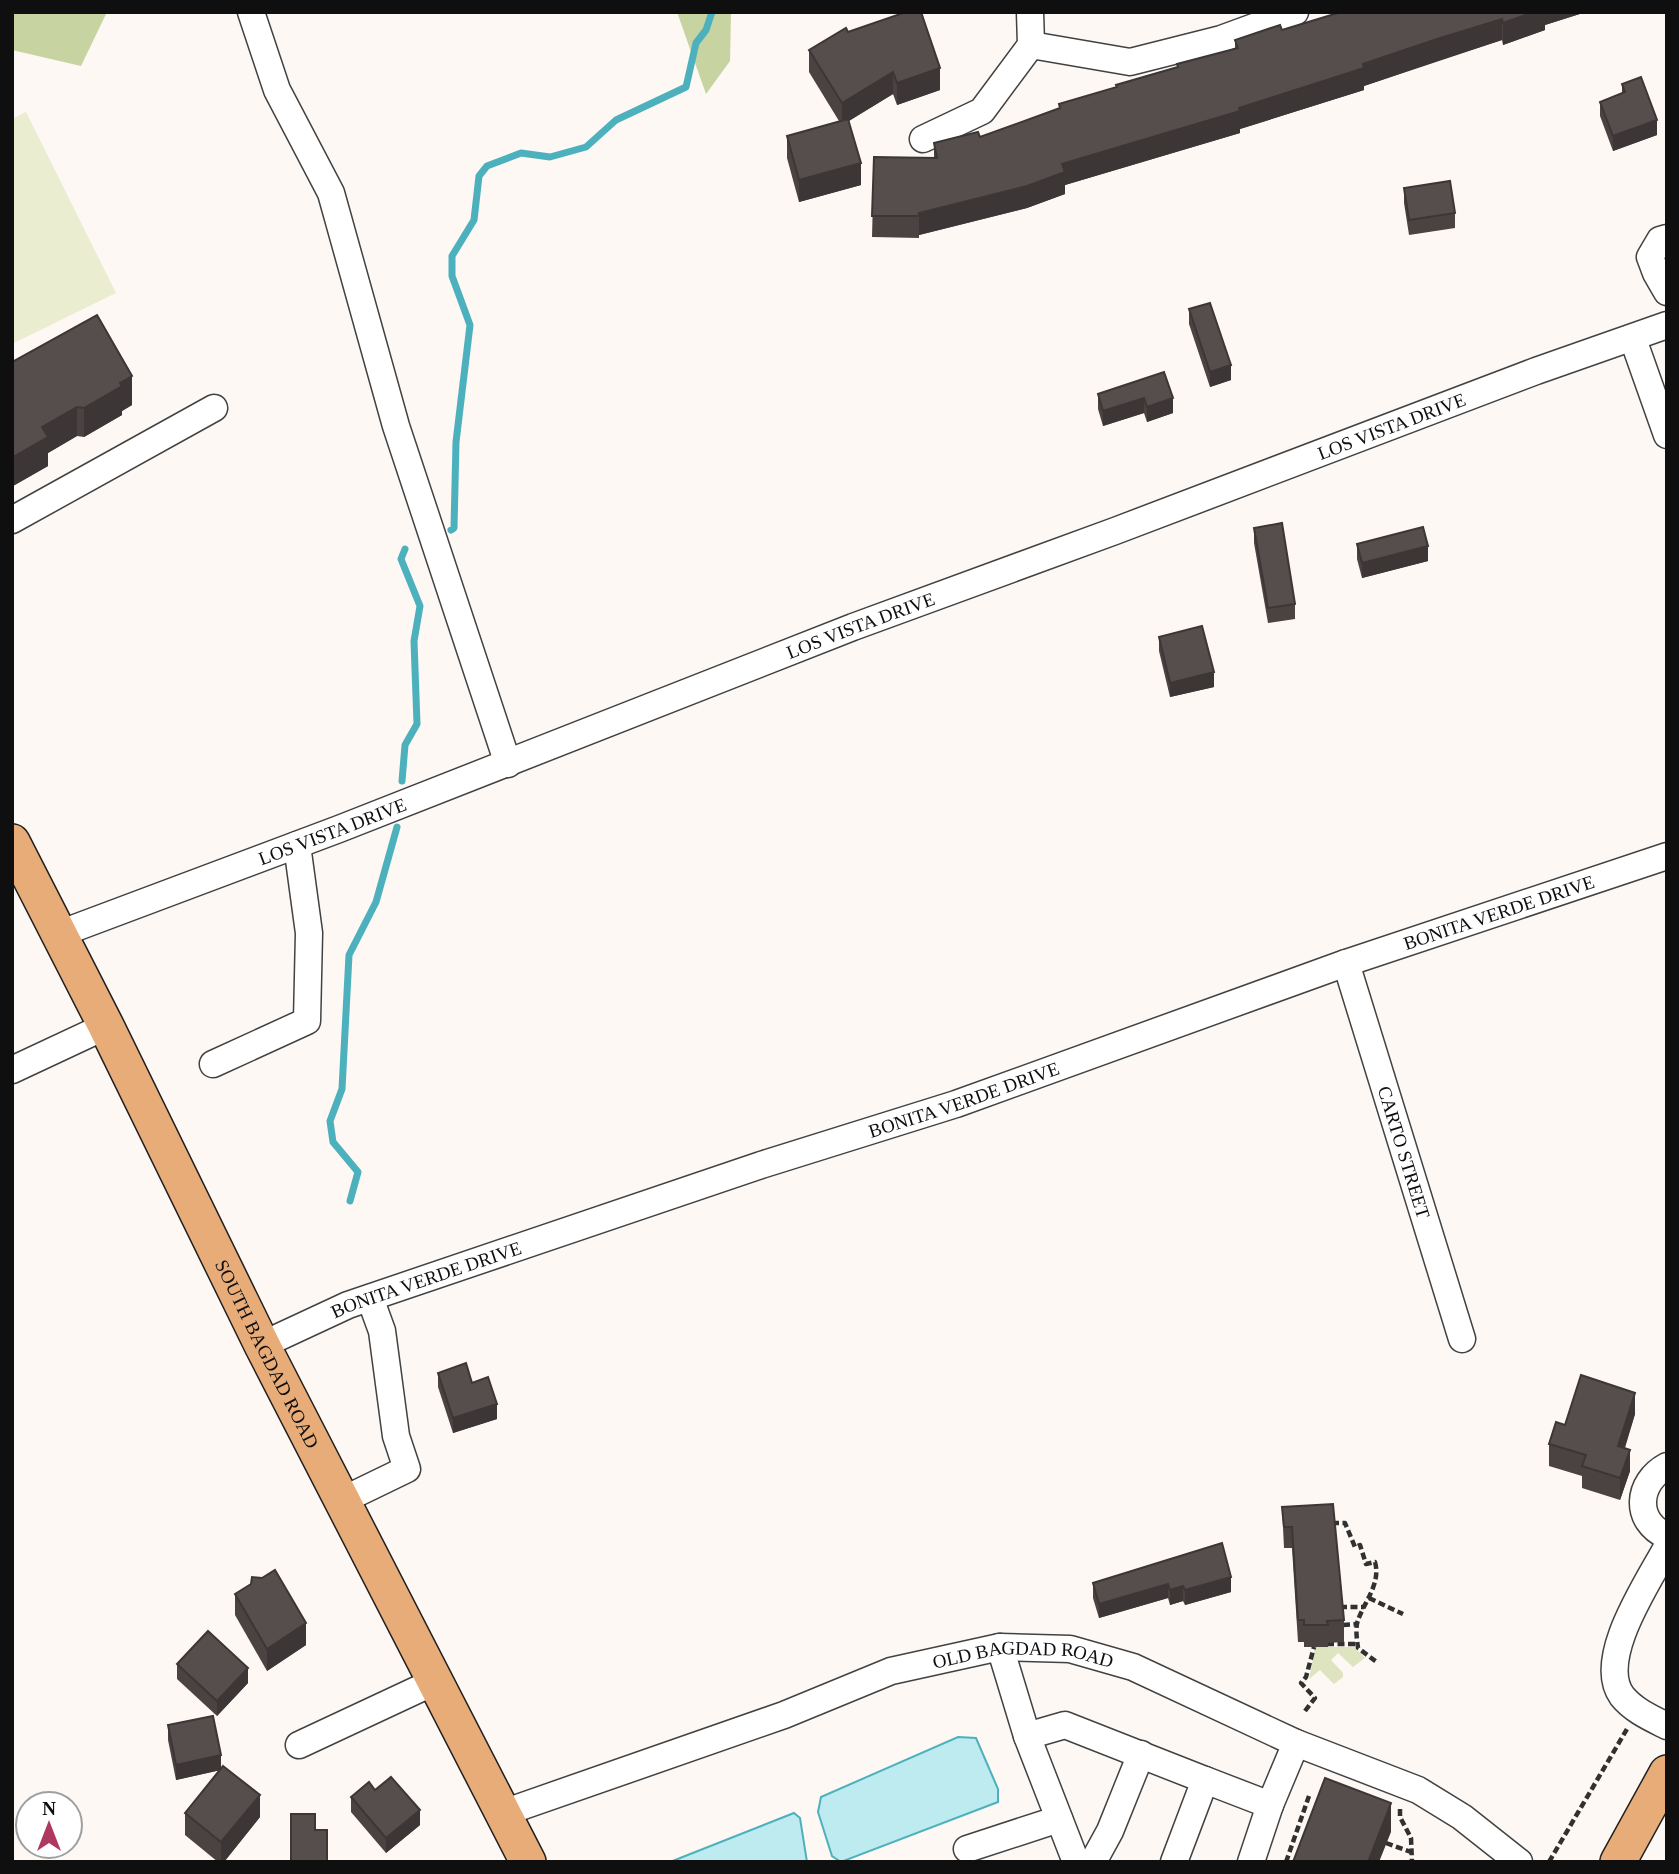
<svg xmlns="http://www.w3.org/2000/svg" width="1679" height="1874" viewBox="0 0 1679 1874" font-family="'Times New Roman',serif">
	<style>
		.green { fill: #dee4c0 }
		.forest { fill: #c7d3a1 }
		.pitch { fill: #ebedd0 }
		.water { fill: #bdebef; stroke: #4db1bd; stroke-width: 2 }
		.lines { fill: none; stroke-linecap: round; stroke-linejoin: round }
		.stream { stroke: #4db1bd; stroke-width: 7 }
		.minor-casing { stroke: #424242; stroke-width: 29 }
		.major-casing { stroke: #202020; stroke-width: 38 }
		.path { stroke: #313131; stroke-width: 4.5; stroke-dasharray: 7 3.5; stroke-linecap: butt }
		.minor { stroke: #fff; stroke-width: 26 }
		.major { stroke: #e8ac79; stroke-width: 35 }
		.wall { fill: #4a4342 }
		.shaded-wall { fill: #3c3736 }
		.building { fill: #564e4d; stroke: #3c3736; stroke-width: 2 }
		.labels { text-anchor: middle; stroke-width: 7; stroke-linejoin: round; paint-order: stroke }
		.street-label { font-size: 19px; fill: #0f0f0f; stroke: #fff }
	</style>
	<rect width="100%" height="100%" fill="#fdf8f3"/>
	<path class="green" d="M1315 1647H1354L1365 1658 1353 1667 1338 1653 1331 1660 1343 1673V1677L1334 1684 1320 1670 1309 1679Z"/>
	<g class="forest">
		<path d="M12 12H107L81 66 12 50Z"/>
		<path d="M677 12H731L730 61 706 94Z"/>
	</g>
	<path class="pitch" d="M26 112 116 293 12 344V119Z"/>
	<g class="water">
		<path d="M958 1737 976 1738 998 1789V1802L841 1862 832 1856 818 1812 821 1797Z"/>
		<path d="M794 1813 800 1818 807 1862H670Z"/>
	</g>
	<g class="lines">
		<g class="stream">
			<path d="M451 530 454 528 456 442 470 325 452 276V256L474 220 479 176 487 166 521 153 550 157 586 147 616 120 686 87 696 43 706 30 712 12"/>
			<path d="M402 781 405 745 417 724 414 641 420 606 401 559 405 549"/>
			<path d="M350 1201 358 1172 333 1142 330 1121 342 1089 349 955 376 902 397 827"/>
		</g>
		<g class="minor-casing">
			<g id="minor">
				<path d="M251 12 277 90 331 193 396 426 508 764"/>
				<path d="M1031 45 1130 62 1221 39 1295 12"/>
				<path d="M923 139 982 111 1031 45 1030 12"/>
				<path d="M1667 238 1660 240 1650 257 1656 273 1667 292"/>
				<path d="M1633 339 1667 435"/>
				<path d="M12 520 214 408"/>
				<path id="s1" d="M59 934 339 829 853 627 1115 531 1536 371 1667 325"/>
				<path id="s2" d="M1346 963 1462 1339"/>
				<path d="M213 1064 307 1021 309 933 297 845"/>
				<path d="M12 1070 106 1026"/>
				<path id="s3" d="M262 1345 348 1305 761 1165 956 1104 1346 963 1667 856"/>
				<path d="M1667 1466C1637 1482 1633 1521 1667 1536"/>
				<path d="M343 1500 407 1469 396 1436 382 1331 370 1298"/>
				<path d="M1667 1547C1649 1581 1595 1659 1622 1696 1633 1710 1651 1718 1667 1726"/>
				<path d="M1000 1647 1027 1736 1065 1725 1205 1780 1174 1862"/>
				<path d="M1027 1736 1076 1862"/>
				<path d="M299 1745 436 1681"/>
				<path d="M1205 1780 1270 1805"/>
				<path id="s4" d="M503 1813 784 1715 891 1671 1000 1647 1070 1649 1133 1667 1296 1743 1418 1790 1462 1817 1519 1862"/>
				<path d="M967 1849 1059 1819"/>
				<path d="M1093 1862 1110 1831 1141 1754"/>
				<path d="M1251 1862 1270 1805 1296 1743"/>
			</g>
		</g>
		<g class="major-casing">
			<g id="major">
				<path id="s5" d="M12 842 106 1026 262 1345 528 1862"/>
				<path d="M1618 1862 1667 1773"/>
			</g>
		</g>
		<g class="path">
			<path d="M1332 1523H1345L1355 1547 1360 1545 1366 1564 1375 1562C1381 1583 1365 1601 1358 1620 1355 1628 1357 1640 1358 1648L1378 1663"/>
			<path d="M1369 1598 1403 1614"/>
			<path d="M1340 1607H1364"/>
			<path d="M1343 1625 1357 1624"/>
			<path d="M1327 1644H1357"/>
			<path d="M1305 1711 1315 1698 1301 1683 1306 1677 1314 1647"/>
			<path d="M1400 1809V1817L1411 1838 1412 1862"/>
			<path d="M1386 1843 1411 1852"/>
			<path d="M1286 1862 1309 1796"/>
			<path d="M1549 1862 1627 1729"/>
		</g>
		<use href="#minor" class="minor"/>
		<use href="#major" class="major"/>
	</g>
	<g class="wall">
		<path d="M1341 12H1586L1545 25V30L1503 45 1502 40 1437 61 1364 86V90L1240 129V133L1065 185V194L1027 208 919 235V238L872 237 874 157 934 158V143L980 137 1059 109V104L1116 87V85L1235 49V40L1282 30Z"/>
		<path d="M848 32 940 90 897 105 893 94 849 121 861 185 799 202 787 158V136L839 121 809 72V50Z"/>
		<path d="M1622 84 1657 135 1613 151 1600 116V102L1622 93Z"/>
		<path d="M1404 188 1455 213V228L1409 235 1404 203Z"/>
		<path d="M1189 309 1231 380 1210 387 1189 324Z"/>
		<path d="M12 362 132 405 122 411V415L84 437 77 436 48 453V466L13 486Z"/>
		<path d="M1164 372 1173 413 1147 422 1144 413 1103 426 1098 409V394Z"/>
		<path d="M1254 528 1295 604V619L1268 623 1254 543Z"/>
		<path d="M1357 544 1428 561 1362 578 1357 559Z"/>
		<path d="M1159 637 1214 687 1170 697 1159 651Z"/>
		<path d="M438 1373 472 1383 497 1419 453 1433 438 1387Z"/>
		<path d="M1635 1414 1625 1448 1630 1471 1620 1500 1582 1488V1476L1549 1466V1444L1565 1425Z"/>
		<path d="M1282 1507 1344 1620V1642L1328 1643V1647H1304V1642H1298L1292 1548H1284Z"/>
		<path d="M1222 1543 1231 1592 1185 1605 1183 1601 1170 1605 1168 1598 1099 1618 1093 1598V1583Z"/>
		<path d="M235 1594 306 1645 267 1671 235 1615Z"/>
		<path d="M177 1664 248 1683 217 1716 177 1679Z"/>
		<path d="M168 1725 221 1768 260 1817 224 1862H218L185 1835V1813L220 1770 176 1780 168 1740Z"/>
		<path d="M375 1790 420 1825 386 1853 351 1812V1797Z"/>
	</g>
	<g class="shaded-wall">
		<path d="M1534 12H1586L1545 25V30L1503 45V23Z"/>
		<path d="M1502 19V40L1364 86V90L1240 129V133L1065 185V194L1027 208 919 235V213L1062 164 1239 108 1437 39Z"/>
		<path d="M940 68V90L897 105V83Z"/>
		<path d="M893 72V94L842 125V103Z"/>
		<path d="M1657 120V135L1613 151V136Z"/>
		<path d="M861 163V185L799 202V180Z"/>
		<path d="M1231 365V380L1210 387V372Z"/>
		<path d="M132 376V405L122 411V415L84 437V408L120 383Z"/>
		<path d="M1144 398V413L1103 426V411Z"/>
		<path d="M1173 398V413L1147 422V407Z"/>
		<path d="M77 407V436L48 453V466L13 486V457L42 427Z"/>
		<path d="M1428 546V561L1362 578V563Z"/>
		<path d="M1214 672V687L1170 697V683Z"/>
		<path d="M1635 1393V1414L1618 1468V1446Z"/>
		<path d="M497 1404V1419L453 1433V1418Z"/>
		<path d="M1630 1450V1471L1620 1500V1478Z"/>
		<path d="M1231 1577V1592L1185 1605V1590Z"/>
		<path d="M1168 1584V1598L1099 1618V1604Z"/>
		<path d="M1183 1586V1601L1170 1605V1590Z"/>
		<path d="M306 1623V1645L267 1671V1649Z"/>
		<path d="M248 1668V1683L217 1716V1701Z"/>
		<path d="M221 1755V1770L176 1780V1765Z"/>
		<path d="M260 1795V1817L224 1862H221V1842Z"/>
		<path d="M1391 1803V1832L1379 1862H1368Z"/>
		<path d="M420 1810V1825L386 1853V1838Z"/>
	</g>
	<g class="building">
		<path d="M906 12H921L940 68 897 83 893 72 842 103 809 50 846 28 848 32Z"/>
		<path d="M1341 12H1534L1503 23 1502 19 1437 39 1363 64 1364 68 1239 108 1240 111 1062 164 1065 172 1027 186 919 213V216H872L874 157 937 158 934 143 978 132 980 137 1060 108 1059 104 1117 87 1116 85 1178 67 1177 64 1238 48 1235 40 1280 25 1282 30Z"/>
		<path d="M1641 77 1657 120 1613 136 1600 102 1625 92 1622 84Z"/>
		<path d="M848 119 861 163 799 180 787 136Z"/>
		<path d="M1450 181 1455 213 1409 220 1404 188Z"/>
		<path d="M1210 303 1231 365 1210 372 1189 309Z"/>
		<path d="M97 315 132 376 120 383 122 386 84 408 77 407 42 427 48 437 13 457 12 362Z"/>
		<path d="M1164 372 1173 398 1147 407 1144 398 1103 411 1098 394Z"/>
		<path d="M1282 523 1295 604 1268 608 1254 528Z"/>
		<path d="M1423 527 1428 546 1362 563 1357 544Z"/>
		<path d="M1202 626 1214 672 1170 683 1159 637Z"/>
		<path d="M466 1363 472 1383 488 1377 497 1404 453 1418 438 1373Z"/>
		<path d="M1581 1375 1635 1393 1618 1446 1630 1450 1620 1478 1582 1466 1586 1455 1549 1444 1556 1422 1565 1425Z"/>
		<path d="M1333 1504 1344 1620 1327 1621 1328 1625H1304V1620H1298L1292 1527H1284L1282 1507Z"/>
		<path d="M1222 1543 1231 1577 1185 1590 1183 1586 1170 1590 1168 1584 1099 1604 1093 1583Z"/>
		<path d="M275 1570 306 1623 267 1649 235 1594 251 1584 252 1577 262 1578Z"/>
		<path d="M208 1631 248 1668 217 1701 177 1664Z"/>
		<path d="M213 1716 221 1755 176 1765 168 1725Z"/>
		<path d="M223 1766 260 1795 221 1842 185 1813Z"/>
		<path d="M391 1777 420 1810 386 1838 351 1797 369 1782 375 1790Z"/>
		<path d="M1325 1778 1391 1803 1368 1862H1293Z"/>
		<path d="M291 1814H315V1830H327V1862H291Z"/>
	</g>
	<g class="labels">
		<g class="street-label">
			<text dy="7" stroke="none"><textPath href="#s1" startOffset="1426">LOS VISTA DRIVE</textPath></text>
			<text dy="7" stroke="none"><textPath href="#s1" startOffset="859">LOS VISTA DRIVE</textPath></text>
			<text dy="7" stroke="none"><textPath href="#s1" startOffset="292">LOS VISTA DRIVE</textPath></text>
			<text dy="7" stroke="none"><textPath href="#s3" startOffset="1311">BONITA VERDE DRIVE</textPath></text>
			<text dy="7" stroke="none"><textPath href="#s3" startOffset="744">BONITA VERDE DRIVE</textPath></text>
			<text dy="7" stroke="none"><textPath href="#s2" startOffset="198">CARTO STREET</textPath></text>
			<text dy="7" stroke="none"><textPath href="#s3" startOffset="177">BONITA VERDE DRIVE</textPath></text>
			<text dy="7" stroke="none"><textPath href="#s5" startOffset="572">SOUTH BAGDAD ROAD</textPath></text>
			<text dy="7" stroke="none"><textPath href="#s4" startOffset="548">OLD BAGDAD ROAD</textPath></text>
		</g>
	</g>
	<rect width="1679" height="1874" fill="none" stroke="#0f0f0f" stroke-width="28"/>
	<g transform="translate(49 1825)"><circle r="33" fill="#ffffff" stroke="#9f9f9f" stroke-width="2"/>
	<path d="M0-5L12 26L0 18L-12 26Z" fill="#ae3861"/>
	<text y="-10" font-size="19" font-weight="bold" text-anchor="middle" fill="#0f0f0f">N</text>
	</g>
</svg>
